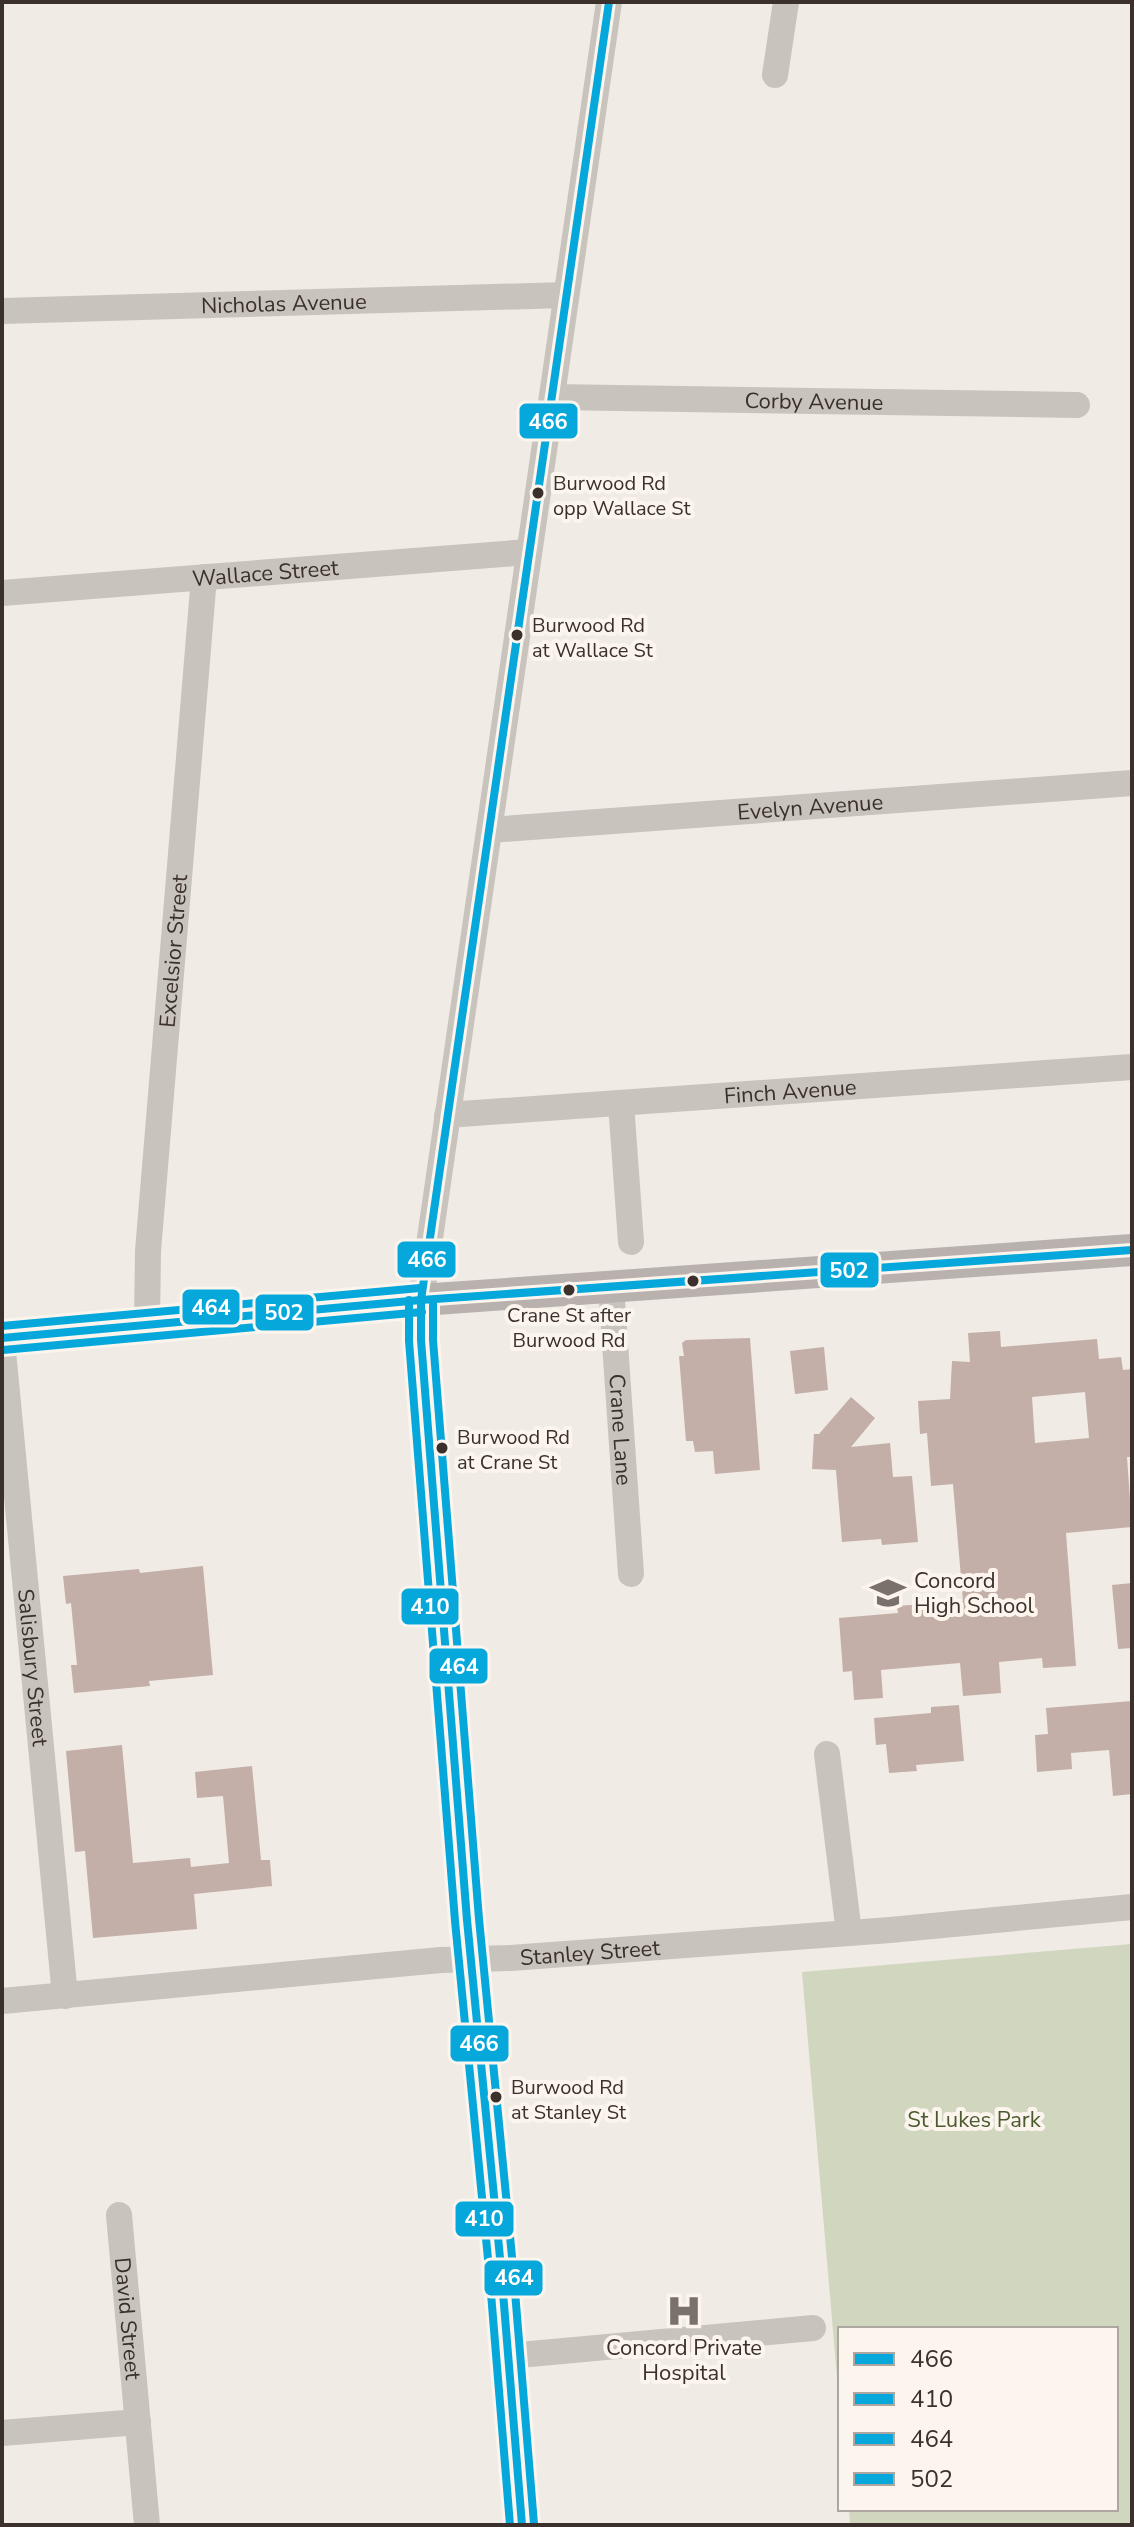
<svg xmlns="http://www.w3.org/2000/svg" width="1134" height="2527" viewBox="0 0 1134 2527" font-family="'Nunito Sans',sans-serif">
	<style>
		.green { fill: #d1d6bf }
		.building { fill: #c3afa7; fill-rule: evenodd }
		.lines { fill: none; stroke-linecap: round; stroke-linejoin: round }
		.minor { stroke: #c9c3be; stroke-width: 26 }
		.major { stroke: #b8b1ad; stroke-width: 32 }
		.bus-1-casing { stroke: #fbf5ee; stroke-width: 14 }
		.bus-2-casing { stroke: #fbf5ee; stroke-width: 14 }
		.bus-3-casing { stroke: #fbf5ee; stroke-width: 14 }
		.bus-4-casing { stroke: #fbf5ee; stroke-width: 14 }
		.bus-1 { stroke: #06a8db; stroke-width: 8 }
		.bus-2 { stroke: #06a8db; stroke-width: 8 }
		.bus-3 { stroke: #06a8db; stroke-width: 8 }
		.bus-4 { stroke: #06a8db; stroke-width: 8 }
		.bus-dot { fill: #3b302b; stroke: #fbf5ee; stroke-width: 3 }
		.labels { text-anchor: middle; stroke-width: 8; stroke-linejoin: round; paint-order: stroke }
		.bus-label { font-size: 20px; fill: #3b302b; stroke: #fbf5ee; text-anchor: start }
		.street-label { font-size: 22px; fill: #3b302b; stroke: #fbf5ee }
		.poi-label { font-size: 22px; fill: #3b302b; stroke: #fbf5ee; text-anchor: start }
		.park-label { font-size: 22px; fill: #4a5a2e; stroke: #fbf5ee }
		.line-badge { stroke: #fbf5ee; stroke-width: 3 }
		.badge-label { font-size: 22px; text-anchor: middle; font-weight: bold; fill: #fff }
	</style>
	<rect width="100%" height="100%" fill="#f0ebe5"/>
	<path class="green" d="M1132 1944V2525H850L849 2509H1116V2329H840V2412L802 1972Z"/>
	<g class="building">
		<path d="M1000 1331 1001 1347 1097 1339 1099 1359 1121 1357 1123 1370 1132 1369V1457H1127L1132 1527 1066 1533 1076 1666 1043 1668 1042 1658 999 1662 1001 1693 963 1696 960 1663 881 1670 883 1698 854 1700 852 1671 843 1672 839 1618 898 1613 897 1606 963 1601 953 1484 931 1486 927 1433 920 1434 918 1401 950 1399 952 1361 970 1362 968 1333ZM1085 1392 1089 1438 1035 1443 1032 1397Z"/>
		<path d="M750 1338 760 1470 715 1474 713 1451 695 1452 693 1441H686L679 1356H684L682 1343 686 1340Z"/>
		<path d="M824 1347 828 1390 795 1394 790 1351Z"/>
		<path d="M851 1397 875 1418 851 1447 890 1443 893 1477 912 1476 918 1542 882 1545 881 1539 842 1542 836 1470 812 1469 814 1434H819Z"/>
		<path d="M203 1566 213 1675 149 1681 150 1686 74 1693 71 1665H77L71 1603 66 1604 63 1576 139 1569 140 1573Z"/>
		<path d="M1132 1583V1648L1118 1649 1112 1585Z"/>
		<path d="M1132 1701V1794L1113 1796 1109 1750 1071 1753 1072 1769 1037 1772 1035 1735 1048 1734 1046 1708Z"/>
		<path d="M959 1705 964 1761 916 1765 917 1771 889 1773 886 1744 876 1745 874 1718 931 1713V1707Z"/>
		<path d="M122 1745 133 1863 190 1858 191 1867 229 1863 223 1796 197 1798 195 1772 252 1766 261 1860H270L272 1886 194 1894 197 1929 93 1938 85 1851 75 1852 66 1751Z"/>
	</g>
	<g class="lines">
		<g class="minor">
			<path d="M775 75 786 2"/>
			<path id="s1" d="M2 311 566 295"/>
			<path id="s2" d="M552 397 1077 405"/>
			<path id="s3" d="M2 593 529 552"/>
			<path id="s4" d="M489 830 1132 783"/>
			<path d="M621 1103 631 1242"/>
			<path id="s5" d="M447 1115 1132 1067"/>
			<path id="s6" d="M611 1286 631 1574"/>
			<path id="s7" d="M147 1324 148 1251 204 577"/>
			<path id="s8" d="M2 1341 65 1996"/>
			<path d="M827 1754 849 1933"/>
			<path id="s9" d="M2 2001 441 1960 511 1958 890 1930 1132 1907"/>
			<path id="s10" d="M119 2215 147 2525"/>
			<path d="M508 2356 813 2328"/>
			<path d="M2 2433 138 2422"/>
			<path d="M522 2525 501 2268 467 1920 421 1340V1300L609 2"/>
		</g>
		<path class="major" d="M2 1338 421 1300 1132 1250"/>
		<g class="bus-1-casing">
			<path id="bus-1" d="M522 2525 501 2268 467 1920 421 1340V1300L609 2"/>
		</g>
		<g class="bus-2-casing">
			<g id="bus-2">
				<path d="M409 1300V1341L455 1921 489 2269 510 2525"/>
				<path d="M3 1350 422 1312"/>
			</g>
		</g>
		<g class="bus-3-casing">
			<g id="bus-3">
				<path d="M433 1300V1340L479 1919 513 2267 534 2524"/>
				<path d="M2 1326 420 1288"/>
			</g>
		</g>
		<g class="bus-4-casing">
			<path id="bus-4" d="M2 1338 421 1300 1132 1250"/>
		</g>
		<use href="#bus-1" class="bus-1"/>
		<use href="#bus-2" class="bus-2"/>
		<use href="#bus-3" class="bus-3"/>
		<use href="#bus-4" class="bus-4"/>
	</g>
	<defs>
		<g id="school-bare" transform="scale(2.76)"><path d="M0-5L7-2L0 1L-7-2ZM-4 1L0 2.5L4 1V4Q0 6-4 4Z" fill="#7a716c" stroke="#fbf5ee" stroke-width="2.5" paint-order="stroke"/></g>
		<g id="hospital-bare" transform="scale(2.76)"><path d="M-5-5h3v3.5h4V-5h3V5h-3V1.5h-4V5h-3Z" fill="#7a716c" stroke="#fbf5ee" stroke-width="2.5" paint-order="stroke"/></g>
	</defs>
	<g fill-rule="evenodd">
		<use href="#school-bare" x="888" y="1593"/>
		<use href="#hospital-bare" x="684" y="2311"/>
	</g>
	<g class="bus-dot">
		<circle cx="538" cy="493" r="7"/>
		<circle cx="517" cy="635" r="7"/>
		<circle cx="693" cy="1281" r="7"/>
		<circle cx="569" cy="1290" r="7"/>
		<circle cx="442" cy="1448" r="7"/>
		<circle cx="496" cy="2097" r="7"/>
	</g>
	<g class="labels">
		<g class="bus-label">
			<text x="553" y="490">Burwood Rd<tspan x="553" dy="25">opp Wallace St</tspan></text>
			<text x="532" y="632">Burwood Rd<tspan x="532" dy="25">at Wallace St</tspan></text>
			<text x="569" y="1322" text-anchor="middle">Crane St after<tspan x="569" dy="25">Burwood Rd</tspan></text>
			<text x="457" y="1444">Burwood Rd<tspan x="457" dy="25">at Crane St</tspan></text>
			<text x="511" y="2094">Burwood Rd<tspan x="511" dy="25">at Stanley St</tspan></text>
		</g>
		<g class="street-label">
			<text dy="8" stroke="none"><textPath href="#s1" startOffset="282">Nicholas Avenue</textPath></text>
			<text dy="8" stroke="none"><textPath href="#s2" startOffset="262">Corby Avenue</textPath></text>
			<text dy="8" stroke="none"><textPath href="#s3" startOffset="264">Wallace Street</textPath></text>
			<text dy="8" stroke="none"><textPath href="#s4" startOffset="322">Evelyn Avenue</textPath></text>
			<text dy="8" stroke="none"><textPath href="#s7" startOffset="374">Excelsior Street</textPath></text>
			<text dy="8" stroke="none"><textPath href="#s5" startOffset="344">Finch Avenue</textPath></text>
			<text dy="8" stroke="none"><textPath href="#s6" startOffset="144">Crane Lane</textPath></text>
			<text dy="8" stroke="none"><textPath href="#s8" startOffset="328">Salisbury Street</textPath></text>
			<text dy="8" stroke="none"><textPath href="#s9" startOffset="590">Stanley Street</textPath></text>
			<text dy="8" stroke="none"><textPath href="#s10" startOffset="104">David Street</textPath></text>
		</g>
		<g class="poi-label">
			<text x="914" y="1588">Concord<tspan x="914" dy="25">High School</tspan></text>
			<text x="684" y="2355" text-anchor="middle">Concord Private<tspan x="684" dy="25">Hospital</tspan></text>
		</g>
		<g class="park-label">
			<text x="974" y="2127">St Lukes Park</text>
		</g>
	</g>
	<g class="line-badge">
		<rect x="518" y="402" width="61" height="38" rx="8" fill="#06a8db"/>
		<rect x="396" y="1240" width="61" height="39" rx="8" fill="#06a8db"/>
		<rect x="819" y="1251" width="61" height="38" rx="8" fill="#06a8db"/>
		<rect x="181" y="1288" width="60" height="38" rx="8" fill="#06a8db"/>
		<rect x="254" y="1293" width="61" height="39" rx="8" fill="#06a8db"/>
		<rect x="400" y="1587" width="60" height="39" rx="8" fill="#06a8db"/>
		<rect x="428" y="1647" width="61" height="38" rx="8" fill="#06a8db"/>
		<rect x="449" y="2024" width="61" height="39" rx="8" fill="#06a8db"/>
		<rect x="454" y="2200" width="61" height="38" rx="8" fill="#06a8db"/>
		<rect x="483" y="2259" width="61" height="38" rx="8" fill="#06a8db"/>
	</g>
	<g class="badge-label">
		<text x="548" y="429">466</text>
		<text x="427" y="1267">466</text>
		<text x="849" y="1278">502</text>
		<text x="211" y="1315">464</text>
		<text x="284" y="1320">502</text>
		<text x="430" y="1614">410</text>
		<text x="459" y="1674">464</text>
		<text x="479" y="2051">466</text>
		<text x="484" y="2226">410</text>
		<text x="514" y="2285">464</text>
	</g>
	<rect width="1134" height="2527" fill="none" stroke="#3b302b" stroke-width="8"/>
	<rect x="838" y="2327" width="280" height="184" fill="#fbf5ee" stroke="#aea6a0" stroke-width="2"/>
	<rect x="854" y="2353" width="40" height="12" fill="#06a8db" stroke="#aea6a0" stroke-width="2"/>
	<text x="910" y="2367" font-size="24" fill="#3b302b">466</text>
	<rect x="854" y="2393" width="40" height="12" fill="#06a8db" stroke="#aea6a0" stroke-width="2"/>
	<text x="910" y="2407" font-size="24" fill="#3b302b">410</text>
	<rect x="854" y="2433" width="40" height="12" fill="#06a8db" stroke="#aea6a0" stroke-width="2"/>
	<text x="910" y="2447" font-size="24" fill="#3b302b">464</text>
	<rect x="854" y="2473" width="40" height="12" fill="#06a8db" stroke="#aea6a0" stroke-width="2"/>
	<text x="910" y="2487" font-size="24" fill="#3b302b">502</text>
</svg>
